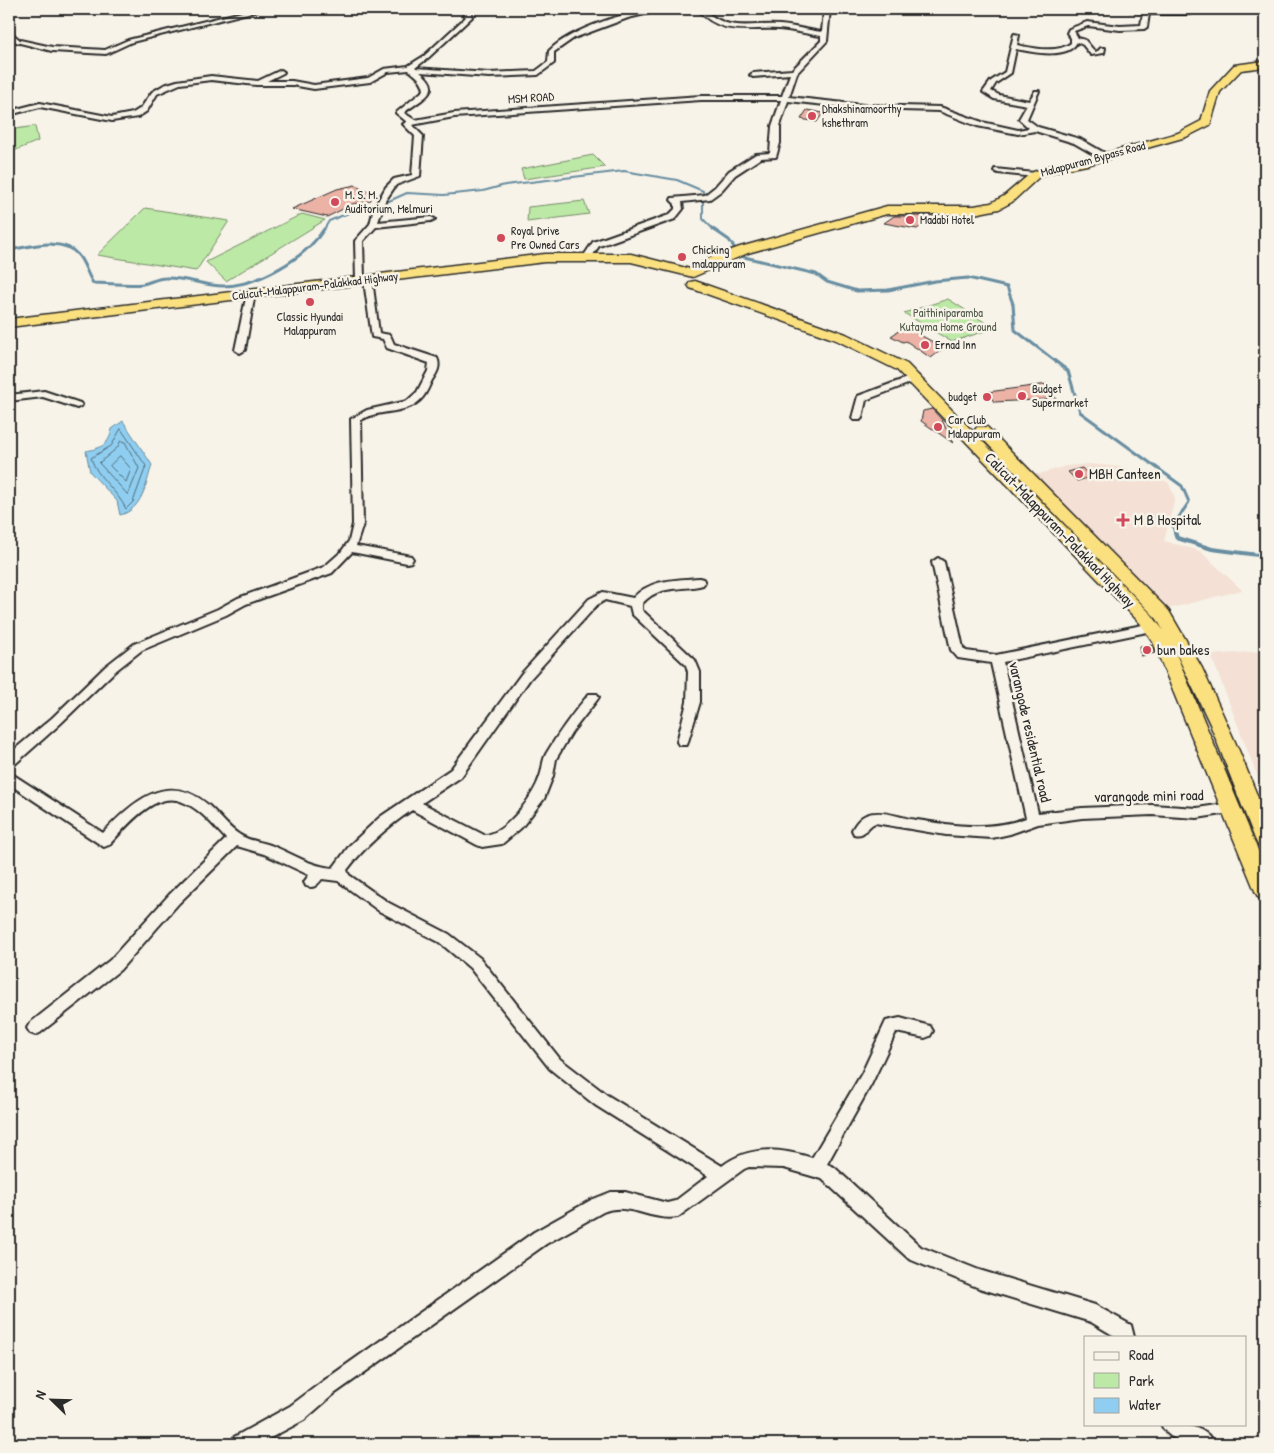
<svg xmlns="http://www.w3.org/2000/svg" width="1274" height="1453" viewBox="0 0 1274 1453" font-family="'Patrick Hand',sans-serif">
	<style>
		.built { fill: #f4e0d4 }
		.green { fill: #bde9a6; stroke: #748a68 }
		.water { fill: #8fcef0; stroke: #678da1 }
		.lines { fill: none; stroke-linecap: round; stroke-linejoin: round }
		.shore { stroke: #536c7a; stroke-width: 1 }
		.stream-far2 { stroke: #678da1; stroke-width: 2 }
		.stream-far1 { stroke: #678da1; stroke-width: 3 }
		.stream { stroke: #678da1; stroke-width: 4 }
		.building { fill: #ecb2a6; stroke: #2b2b2b }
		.minor-casing { stroke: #2b2b2b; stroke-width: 4 }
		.highway-casing { stroke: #2b2b2b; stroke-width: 3 }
		.minor { fill: #f7f3e8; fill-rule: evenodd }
		.highway { fill: #fbe080; fill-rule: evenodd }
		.poi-dot { fill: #d1495b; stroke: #f7f3e8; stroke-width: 2 }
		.labels { text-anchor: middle; stroke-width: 5; stroke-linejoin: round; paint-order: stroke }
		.far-street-label { font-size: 12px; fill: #2b2b2b; stroke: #f7f3e8 }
		.far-poi-label { font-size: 12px; fill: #2b2b2b; stroke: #f7f3e8; text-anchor: start }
		.far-park-label { font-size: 12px; fill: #505a4a; stroke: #f7f3e8 }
		.poi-label { font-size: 15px; fill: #2b2b2b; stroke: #f7f3e8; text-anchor: start }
		.street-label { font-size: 15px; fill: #2b2b2b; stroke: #f7f3e8 }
	</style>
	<rect width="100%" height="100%" fill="#f7f3e8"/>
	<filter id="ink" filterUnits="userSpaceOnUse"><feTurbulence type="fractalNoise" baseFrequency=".02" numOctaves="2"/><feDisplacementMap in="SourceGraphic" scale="10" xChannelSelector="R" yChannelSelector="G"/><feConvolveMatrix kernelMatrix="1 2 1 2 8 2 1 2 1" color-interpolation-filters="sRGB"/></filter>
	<g filter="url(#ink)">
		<g class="built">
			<path d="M1089 464 1121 467 1168 482 1175 498 1164 541 1200 551 1242 590 1168 609 1033 476 1066 466Z"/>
			<path d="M1265 651V783H1260L1211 655Z"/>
		</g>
		<g class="green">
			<path d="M35 126 38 141 9 153V130Z"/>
			<path d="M593 155 605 167 524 179 521 169Z"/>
			<path d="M584 201 589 214 527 222 528 207Z"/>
			<path d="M145 208 229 221 196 271 97 255Z"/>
			<path d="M302 214 325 220 226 281 206 262Z"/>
			<path d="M948 299 994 328 952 342 904 313Z"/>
		</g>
		<path class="water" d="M123 421 152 465C146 484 142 510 120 515L117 501 90 472 86 451C101 448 109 445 112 429Z"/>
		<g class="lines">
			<g class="shore">
				<path d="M121 429 146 466 133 502 126 509C117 490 97 478 91 458L111 446Z"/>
				<path d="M121 441 125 442 139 468 128 495 99 463 117 448Z"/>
				<path d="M120 456 131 469 126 482 110 466Z"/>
			</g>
			<path class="stream-far2" d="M323 231 329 221 351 212 380 205 407 193 444 195 483 191 505 185 624 171 677 180 703 191V219L715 231"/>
			<g class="stream-far1">
				<path d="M713 229 729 240 740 256 816 274 827 282 857 291 888 290 935 281 968 278 1007 287 1013 304 1015 330 1068 371 1080 412 1182 486 1189 502 1173 526 1175 533"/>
				<path d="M9 250C29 247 63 236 78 255 85 263 87 274 93 283 109 283 127 286 143 284 151 282 158 278 165 278 185 277 204 286 223 286 257 286 306 258 324 229"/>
			</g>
			<path class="stream" d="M1175 532 1177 538 1212 549 1258 555 1265 558"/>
		</g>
		<g class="building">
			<path d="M807 110 823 113 817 122 801 119Z"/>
			<path d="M355 185 363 190 375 191 370 201 353 204 327 217 292 209 337 189Z"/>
			<path d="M894 216H935L917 229 884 223Z"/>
			<path d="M900 330 913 331 944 348 931 358 906 341 903 342 891 336Z"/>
			<path d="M1048 384 1056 399 994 402 988 392Z"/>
			<path d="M932 409 942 420 953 443 921 421 923 411Z"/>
			<path d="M1082 468 1091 477 1077 481 1068 472Z"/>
			<path d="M1151 645 1155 653 1141 656 1140 646Z"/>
		</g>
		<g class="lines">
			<g class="minor-casing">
				<g id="minor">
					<path d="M254 9H264L132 42 106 54 52 51 16 42 9 36V31L20 40 52 47 105 50 128 40Z"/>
					<path d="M469 9H475L471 14 472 17 428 58 415 68 489 73 536 71 548 62 549 51C570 29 637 7 667 9L628 18 574 38 554 52V63L538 75 489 77 420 72C447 92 418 100 404 113L415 120 454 113 701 96H782L790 74 753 77 750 75 753 73 792 70 821 41V36C807 34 793 30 779 29 747 27 722 37 697 9H703C729 33 748 23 780 25 794 26 807 30 822 32L824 9H830L827 41 797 73 789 97 863 105 940 107 982 122 1018 130 1029 128 1019 119 1027 105 994 99 983 92 991 81 1005 72 1014 34 1019 35 1017 45C1033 48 1057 54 1071 43V38L1067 33 1069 29 1087 22 1120 26 1141 25 1143 13 1124 9 1168 11 1211 9 1189 14H1149L1147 27 1144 29 1120 30 1088 26 1074 31 1078 38 1085 40 1095 52 1098 51 1101 48H1105L1104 53 1091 55 1083 45 1077 42C1068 60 1032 52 1016 49L1011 73 996 83 991 91 999 95 1029 101 1035 91H1039L1027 119 1038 127 1080 139 1108 155V159H1102L1074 143 1035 131 1018 134 977 126 939 111 863 109 788 101 780 126V143L776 157 761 158 735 175 721 191 710 199 682 202 683 209 675 219 599 246 590 259 587 260 583 257 593 242 669 215 675 209V204L671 200 672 198 705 195 715 187 729 171 756 154 770 153 772 126 781 100H701L454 117 412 125 423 136 420 176 396 185 385 201 378 222 431 217 435 219 431 221 376 227 363 241 364 278 368 276 372 279 379 333 390 335 394 344 437 358C441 366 437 373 432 380 429 386 427 392 423 397 408 416 380 408 361 420L363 524 356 546 411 556 413 559 411 562 407 563 352 552 332 573 246 604 226 615 142 650 114 672 60 724 14 765 9 766V754L52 718 106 666 134 644 218 609 238 598 324 567 341 552 349 541 353 524 351 419 367 410 407 401 417 392 428 371 429 363 387 348 383 339 372 337 364 281 360 283 356 280 355 241 370 224 374 208 386 187 394 179 412 175 415 136 403 124 407 122 396 113 424 90C423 80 416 76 409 70L388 72 370 82 314 89 292 85H256L211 80 180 84 157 94 147 111 138 117 112 121 40 107 9 115V111L40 103 112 117 133 113 141 108 152 92 164 85 177 81 211 76 258 81 281 70 284 72 283 73 267 81H292L314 85 368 78 384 69 408 66 424 56 466 17 464 15Z"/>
					<path d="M995 169 1035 173 1039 175 1035 177 998 173 994 171Z"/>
					<path d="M251 290 255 293 245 350 240 353 235 350 247 293Z"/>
					<path d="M915 375 918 376V380L866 400 862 418 860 420H854L852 418 858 396Z"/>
					<path d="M44 391 80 403 82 405 77 408 43 397 9 401V395Z"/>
					<path d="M938 558 944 562 963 648 966 651 996 655 1152 623 1158 627 1152 631 1003 662 1038 813 1082 808 1152 805 1197 808 1231 803 1236 804 1238 808 1236 812 1197 818 1152 815 1082 818 1038 824 1010 834 992 838 946 835 875 823C866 827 865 837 854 834L852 830C857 820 864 813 876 813 887 812 900 817 910 819 949 825 988 832 1026 818L991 663 958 658 951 650 932 562Z"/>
					<path d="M699 578 703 579 705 582 703 585C681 591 659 584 642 604V610L695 660 700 672V702L687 745H679L677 742 687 702 688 672 686 665 632 614 630 606 605 600 597 605 530 679 461 777 422 803 484 835C506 834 534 796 540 776 543 769 542 761 546 754 559 732 573 713 589 694H597L599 697 597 700 572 732 556 759 553 776 544 799 521 828 502 844 482 847 477 845 412 810C387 827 365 846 347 870L349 875 389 903 449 934 480 958 560 1059 607 1095 722 1166C749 1145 780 1148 812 1158L862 1073 886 1021 900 1018 930 1026 933 1031 930 1036 925 1038 896 1032 872 1083 827 1164 834 1167 921 1247 979 1270 1095 1305 1131 1325 1134 1337H1116L1091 1322 979 1288 909 1259 822 1179 784 1168 749 1167 744 1169 678 1217C652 1222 628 1201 603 1212L546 1244 334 1394 304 1420 259 1444H232L234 1437 290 1406 322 1382 534 1232 591 1200 611 1192H625L667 1203 675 1201 708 1176 595 1105 550 1069 470 968 439 942 379 911 338 881 322 879C317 885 314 889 306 886L304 882 309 875 264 854 237 846 179 903 120 970 40 1033 35 1035 30 1033 27 1028 30 1023 110 960 169 895 226 839C214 826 201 810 185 803 156 788 127 826 109 845L104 847 9 784V772L103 833C132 803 166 770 207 804 218 813 228 828 240 835 249 841 263 842 273 846 293 854 312 867 333 868L350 845 380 817 451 769 522 673 589 599 603 592 633 598C650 579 676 580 699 578Z"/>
					<path d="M1161 1424C1179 1424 1206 1424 1214 1444 1196 1445 1169 1444 1161 1424Z"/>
				</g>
			</g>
			<g class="highway-casing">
				<g id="highway">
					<path d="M1265 61V67L1241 70 1220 92 1210 125 1186 137 1087 165 1056 171 1039 177 1012 202 999 209 974 214H887L748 253 693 277 631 262H545L9 327V319L545 254H631L690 269 714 256 740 247 887 206H974L991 203 1004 196 1031 173 1049 166 1082 160 1178 133 1201 121 1210 91 1234 65Z"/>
					<path d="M695 281 846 334 907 364 1152 615 1163 630 1157 619 977 433 975 430 977 427H987L1169 611 1202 668 1240 753 1265 815V847L1258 845 1255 839 1210 724 1172 644 1265 867V900L1258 897 1255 891 1153 642 1140 623 897 370 836 340 690 288 688 285 690 282Z"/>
				</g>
			</g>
			<use href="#minor" class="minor"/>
			<use href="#highway" class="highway"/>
		</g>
	</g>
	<g class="poi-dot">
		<circle cx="812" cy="116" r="5"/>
		<circle cx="335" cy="202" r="5"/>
		<circle cx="910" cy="220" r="5"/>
		<circle cx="501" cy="238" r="5"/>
		<circle cx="682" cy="257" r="5"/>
		<circle cx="310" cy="302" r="5"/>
		<circle cx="925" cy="345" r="5"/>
		<circle cx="1022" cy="396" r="5"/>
		<circle cx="987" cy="397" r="5"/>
		<circle cx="938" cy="427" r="5"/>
		<circle cx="1079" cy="474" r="5"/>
		<path d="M1120.5 512.5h5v5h5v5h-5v5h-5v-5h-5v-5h5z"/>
		<circle cx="1147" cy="650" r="5"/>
	</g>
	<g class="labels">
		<g class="far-street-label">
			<text transform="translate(531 98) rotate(-4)" y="4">MSM ROAD</text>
			<text transform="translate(1093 159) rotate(-15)" y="4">Malappuram Bypass Road</text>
			<text transform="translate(315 286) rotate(-7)" y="4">Calicut-Malappuram-Palakkad Highway</text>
		</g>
		<g class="far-poi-label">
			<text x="822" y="113">Dhakshinamoorthy<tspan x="822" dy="14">kshethram</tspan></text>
			<text x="345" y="199">M. S. M.<tspan x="345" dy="14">Auditorium, Melmuri</tspan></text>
			<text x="920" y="224">Madabi Hotel</text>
			<text x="511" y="235">Royal Drive<tspan x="511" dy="14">Pre Owned Cars</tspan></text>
			<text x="692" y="254">Chicking<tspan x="692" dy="14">malappuram</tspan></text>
			<text x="310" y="321" text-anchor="middle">Classic Hyundai<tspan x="310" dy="14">Malappuram</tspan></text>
			<text x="935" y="349">Ernad Inn</text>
			<text x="1032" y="393">Budget<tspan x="1032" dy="14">Supermarket</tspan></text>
			<text x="977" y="401" text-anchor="end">budget</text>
			<text x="948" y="424">Car Club<tspan x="948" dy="14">Malappuram</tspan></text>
		</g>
		<g class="far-park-label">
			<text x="948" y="317">Paithiniparamba<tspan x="948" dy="14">Kutayma Home Ground</tspan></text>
		</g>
		<g class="poi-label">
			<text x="1089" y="479">MBH Canteen</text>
			<text x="1134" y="525">M B Hospital</text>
			<text x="1157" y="655">bun bakes</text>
		</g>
		<g class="street-label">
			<text transform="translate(1060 530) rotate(46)" y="5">Calicut-Malappuram-Palakkad Highway</text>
			<text transform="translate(1030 732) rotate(77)" y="5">varangode residential road</text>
			<text transform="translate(1149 796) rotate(-1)" y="5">varangode mini road</text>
		</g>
	</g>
	<rect width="1274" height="1453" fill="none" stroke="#f7f3e8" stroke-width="30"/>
	<rect x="15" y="15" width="1244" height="1423" fill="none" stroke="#2b2b2b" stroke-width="2" filter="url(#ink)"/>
	<rect x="1084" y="1336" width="162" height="90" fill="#f7f3e8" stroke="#a5a39c"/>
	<rect x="1094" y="1352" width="25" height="8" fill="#f7f3e8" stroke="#a5a39c"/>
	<text x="1129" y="1360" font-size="15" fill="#2b2b2b">Road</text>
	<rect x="1094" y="1373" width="25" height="15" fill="#bde9a6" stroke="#a5a39c"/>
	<text x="1129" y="1386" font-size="15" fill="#2b2b2b">Park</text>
	<rect x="1094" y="1398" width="25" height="15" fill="#8fcef0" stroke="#a5a39c"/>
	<text x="1129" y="1410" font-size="15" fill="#2b2b2b">Water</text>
	<g transform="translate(52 1400) rotate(293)" stroke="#f7f3e8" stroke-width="4" paint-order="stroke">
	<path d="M0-4L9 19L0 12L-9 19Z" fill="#2b2b2b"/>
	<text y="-8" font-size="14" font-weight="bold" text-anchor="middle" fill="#2b2b2b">N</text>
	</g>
</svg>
